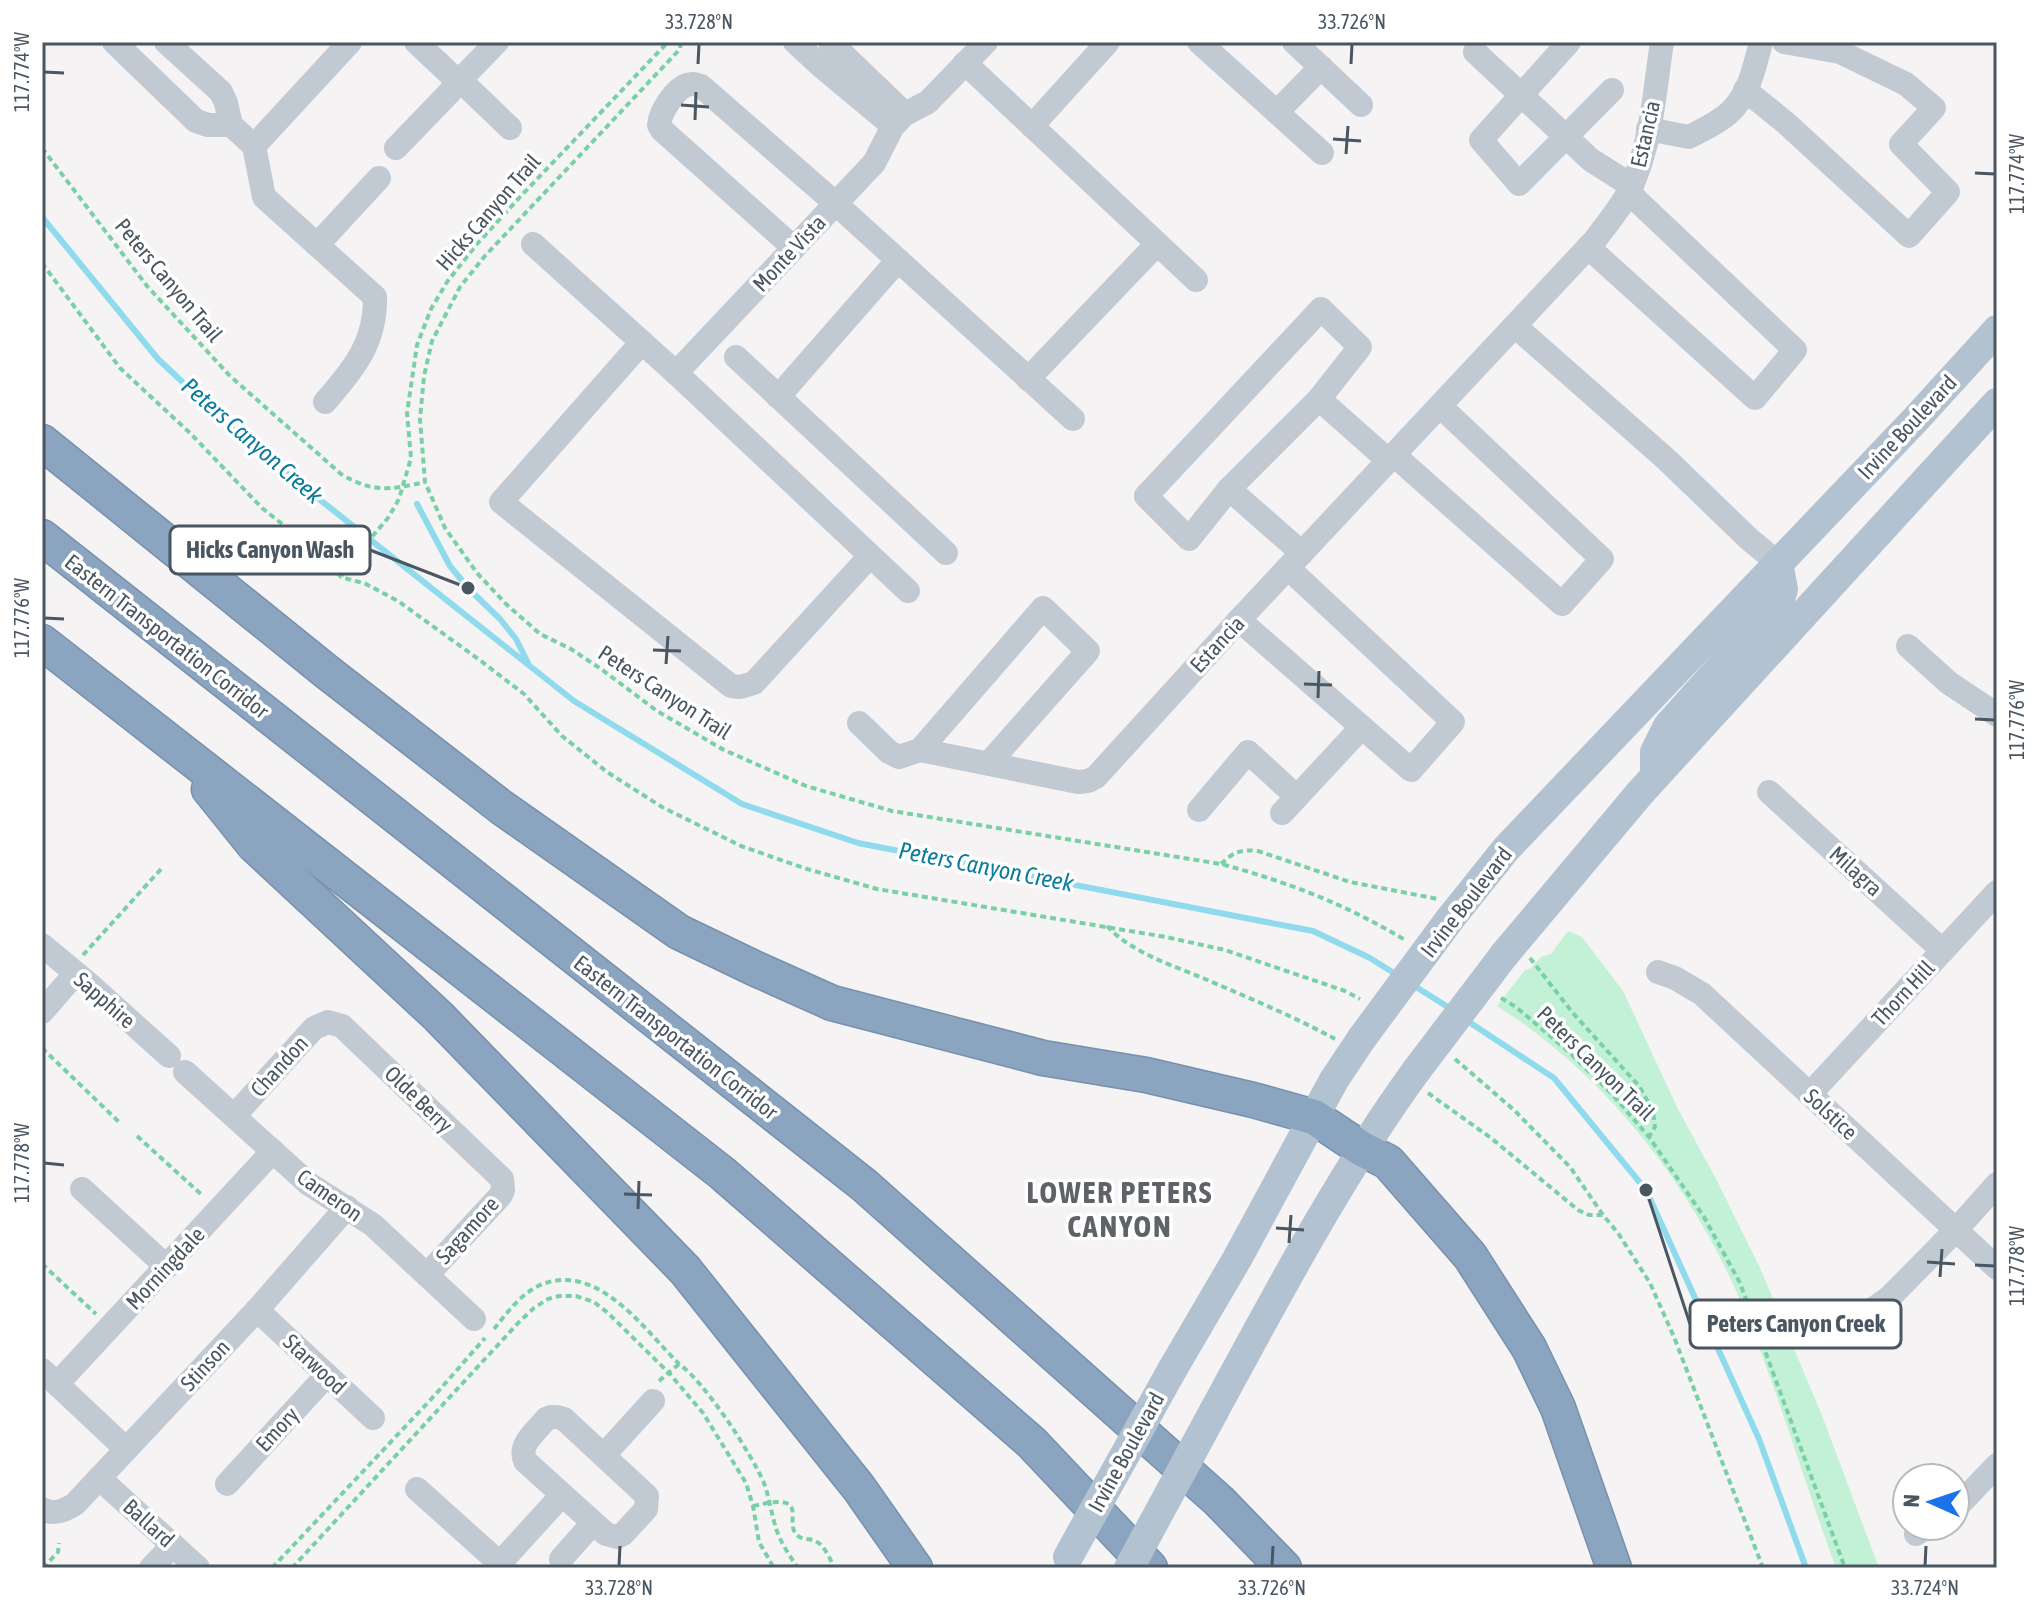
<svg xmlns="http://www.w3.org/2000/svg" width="2039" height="1610" viewBox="0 0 2039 1610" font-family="'Asap Condensed',sans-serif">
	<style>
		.green { fill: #c3f1d5 }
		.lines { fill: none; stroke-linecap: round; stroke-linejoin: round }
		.stream { stroke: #90daee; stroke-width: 6 }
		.highway-casing { stroke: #7690ad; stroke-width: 37 }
		.path { stroke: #7ad0a6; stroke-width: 4; stroke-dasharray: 6 4; stroke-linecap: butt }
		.minor { stroke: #c1cad2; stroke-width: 24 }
		.major { stroke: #b3c2d1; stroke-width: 30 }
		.highway { stroke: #8ba5c1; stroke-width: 34 }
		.major-bridge { stroke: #b3c2d1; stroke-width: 30 }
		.ticks { fill: none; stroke: #4a5661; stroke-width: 3 }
		.labels { text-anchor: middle; stroke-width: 7; stroke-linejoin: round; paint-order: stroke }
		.street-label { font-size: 22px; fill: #4a5661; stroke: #fff }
		.water-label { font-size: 24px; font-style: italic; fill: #0c7c9b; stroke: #fff }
		.district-label { font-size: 30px; font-weight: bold; letter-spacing: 2px; fill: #5f6368; stroke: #fff }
		.leader { fill: none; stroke: #4a5661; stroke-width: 3 }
		.callout-dot { fill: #4a5661; stroke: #fff; stroke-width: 3 }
		.callout { fill: #fff; stroke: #4a5661; stroke-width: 3 }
		.callout-label { font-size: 24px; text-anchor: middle; font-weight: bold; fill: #4a5661 }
		.neatline { fill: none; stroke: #4a5661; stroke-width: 3 }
		.ticks-label { font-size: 20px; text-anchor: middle; fill: #4a5661 }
	</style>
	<rect width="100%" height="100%" fill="#f5f3f3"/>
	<path class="green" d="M1568 931 1582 937 1623 991 1678 1109 1716 1179 1761 1270 1823 1418 1879 1568H1836C1804 1482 1779 1394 1744 1309 1694 1189 1608 1076 1497 1006L1525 970 1530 969 1541 957 1551 954Z"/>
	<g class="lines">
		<g class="stream">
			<path d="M42 217 158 359 242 438 574 701 742 804 858 843 1313 931 1370 958 1397 975"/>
			<path d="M417 504 450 566 468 588 500 619 516 639 528 663"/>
			<path d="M1413 985 1451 1009"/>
			<path d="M1466 1020 1554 1078 1646 1190 1759 1439 1806 1568"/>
		</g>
		<g class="highway-casing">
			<g id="highway">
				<path d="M42 442 327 672 501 807 679 932 756 969 832 1003 1043 1058 1146 1075 1253 1100 1314 1117 1362 1149 1388 1162 1470 1256 1529 1348 1558 1408 1614 1568"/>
				<path d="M42 537 864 1185 1219 1501 1284 1568"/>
				<path d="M42 642 722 1173 1032 1443 1150 1568"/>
				<path d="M209 789 254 845 438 1016 685 1270 859 1488 915 1568"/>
			</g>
		</g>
		<g class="path">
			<path d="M681 42 680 49 484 257 460 287 432 341 424 376 420 419 425 482 445 528 477 573 506 604 540 634 571 649 601 669 657 711 724 750 806 786 892 811 1221 864C1288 882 1345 904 1405 940"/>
			<path d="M42 148 147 286 230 376 341 474C373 493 390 490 425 482"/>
			<path d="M42 263 120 368 190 433 262 508 320 554 341 577 366 584 398 601 481 661 524 694 562 736 607 772 662 807 741 846 807 869 877 889 1166 937 1225 950 1345 991 1360 999"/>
			<path d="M342 576 347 566 388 518 399 499 411 458 407 413 417 345 431 309 447 282 477 244 520 197 668 42"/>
			<path d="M42 776V775"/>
			<path d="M1221 864C1233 852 1241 849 1258 851L1350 882 1438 899"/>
			<path d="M1107 926C1132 953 1172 965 1205 979 1249 998 1293 1016 1335 1039"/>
			<path d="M83 955 162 868"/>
			<path d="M1530 958 1572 1012 1639 1086 1653 1111 1655 1127 1649 1137"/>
			<path d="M1501 998 1516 1007 1569 1052 1612 1094 1649 1137 1704 1217 1740 1283 1845 1568"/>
			<path d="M42 1048 119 1122"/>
			<path d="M1455 1059 1514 1110 1570 1167 1603 1215 1618 1233 1650 1283 1674 1337 1763 1568"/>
			<path d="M1428 1093 1491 1138 1578 1210 1589 1215H1603"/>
			<path d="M137 1136 203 1196"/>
			<path d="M42 1264 96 1314"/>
			<path d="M494 1329C506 1314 520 1295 538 1286 596 1259 644 1329 679 1364 705 1382 751 1453 764 1483 769 1497 771 1511 775 1525 779 1540 789 1555 798 1568"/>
			<path d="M659 1381 679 1364"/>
			<path d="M753 1506C815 1491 781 1522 798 1536 803 1540 811 1538 817 1542 825 1546 830 1560 835 1568"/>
			<path d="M43 1568 58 1552 59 1543"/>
			<path d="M272 1568 435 1395 485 1338"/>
			<path d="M292 1568 520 1321 534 1308 548 1299 559 1296H576L594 1302 608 1313 669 1373 703 1413 746 1483 753 1506 759 1542 774 1568"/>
		</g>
		<g class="minor">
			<path d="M114 42 196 121 208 125H231"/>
			<path d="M166 42 221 92 226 103 231 125 254 146 264 197 375 297C376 343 353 370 325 402"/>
			<path d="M416 42 450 74 458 78 464 76 497 42"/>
			<path d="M795 42 821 66 893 126"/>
			<path d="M830 42 905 114"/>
			<path d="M1199 42 1322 153"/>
			<path d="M1294 42 1361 105"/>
			<path d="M1569 42 1481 140 1519 184 1612 90"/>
			<path d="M1475 52 1591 160 1632 186"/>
			<path d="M965 63 1196 280"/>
			<path d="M1745 90 1786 123 1909 236 1948 192 1901 144 1934 108 1906 84 1840 52 1784 42"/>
			<path d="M1277 112 1321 67"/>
			<path d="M1032 126 1108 42"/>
			<path d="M1648 129 1689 137C1704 129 1722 121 1733 109 1750 91 1755 65 1761 42"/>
			<path d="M254 146 350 42"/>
			<path d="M396 148 450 92 458 78 510 128"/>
			<path d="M533 244 676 373 908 591"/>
			<path d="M317 245 379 178"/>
			<path d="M1588 247 1755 398 1795 350 1628 192"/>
			<path d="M794 248 662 130 659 125C660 112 675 89 687 85 693 83 695 84 701 86L835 203 1073 419"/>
			<path d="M1321 309 1360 347 1319 399 1229 489 1189 539 1146 496Z"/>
			<path d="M1515 326 1666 459 1749 539 1778 563"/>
			<path d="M642 342 501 502 731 686 740 687 754 683 870 556"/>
			<path d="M736 357 946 553"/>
			<path d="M676 373 874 163 893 126 905 114 928 102 986 42"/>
			<path d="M1028 379 1157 244"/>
			<path d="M778 397 898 260"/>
			<path d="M1319 399 1389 461"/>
			<path d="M1394 455 1562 604 1602 559 1440 406"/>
			<path d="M1229 489 1302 553"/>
			<path d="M1239 620 1411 770 1453 722 1288 568"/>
			<path d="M1908 646 1949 683 1997 715"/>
			<path d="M859 723 889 752 899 757 920 750 1078 782 1088 781 1096 777 1239 620 1595 240C1608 222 1625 203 1633 183 1652 139 1655 88 1662 42"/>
			<path d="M920 750 1043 608 1088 651 989 763"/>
			<path d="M1769 792 1943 951"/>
			<path d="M1199 810 1248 752 1297 797"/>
			<path d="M1282 813 1362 727"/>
			<path d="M42 945 90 985 169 1056"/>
			<path d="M1658 972 1675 978 1702 994 1997 1268"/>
			<path d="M42 1012 75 974"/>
			<path d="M185 1072 309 1184 373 1225 474 1319"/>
			<path d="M1810 1094 1997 892"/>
			<path d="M234 1116 314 1028 328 1022 342 1026 502 1179 503 1190 501 1195 427 1275"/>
			<path d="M82 1189 167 1267"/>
			<path d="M257 1310 373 1418"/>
			<path d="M1840 1327 1862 1317 1890 1297 1956 1230 1997 1184"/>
			<path d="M42 1370 126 1449"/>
			<path d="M57 1384 273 1151"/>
			<path d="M551 1417H557L564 1419 647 1496 646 1509 623 1534 617 1537 606 1534 525 1461C518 1444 536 1432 546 1419Z"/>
			<path d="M604 1455 653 1401"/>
			<path d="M99 1478 198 1568"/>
			<path d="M227 1484 327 1375"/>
			<path d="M417 1489 505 1568"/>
			<path d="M42 1509C54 1515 64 1511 75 1504L257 1310 347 1207"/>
			<path d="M1955 1509 1997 1465"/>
			<path d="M1916 1534 1928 1526"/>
			<path d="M561 1559 593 1523"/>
			<path d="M500 1563 562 1495"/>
			<path d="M151 1568 173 1545"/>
		</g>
		<g class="major">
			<path d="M1655 775V752L1668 726 1779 602 1783 589 1778 563"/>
			<path d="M1450 919 1506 849 1915 420 1997 330"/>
			<path d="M1504 955 1640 793 1997 403"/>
			<path d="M1172 1370 1237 1259 1334 1080 1362 1038"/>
			<path d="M1214 1411C1277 1295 1339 1177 1416 1071"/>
		</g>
		<use href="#highway" class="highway"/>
		<g class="major-bridge">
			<path d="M1362 1038 1450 919"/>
			<path d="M1416 1071 1504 955"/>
			<path d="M1068 1557 1172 1370"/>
			<path d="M1129 1568 1214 1411"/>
		</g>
	</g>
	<path class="ticks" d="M698 64 699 44M1351 64 1352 44M44 72 64 73M681 105 709 107M695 120 696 92M1333 139 1361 141M1346 154 1348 126M1975 173 1995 174M44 618 64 619M653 650 681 651M666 664 668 636M1304 684 1332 685M1318 698 1319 671M1975 719 1995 720M44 1163 64 1165M624 1194 652 1195M638 1209 639 1181M1276 1228 1304 1230M1289 1243 1291 1215M1927 1262 1955 1264M1975 1265 1995 1266M1940 1277 1942 1249M619 1566 620 1546M1272 1566 1273 1546M1925 1566 1926 1546"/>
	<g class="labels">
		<g class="street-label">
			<text transform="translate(1645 134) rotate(-77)" y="8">Estancia</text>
			<text transform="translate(488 212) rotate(-49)" y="8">Hicks Canyon Trail</text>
			<text transform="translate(789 253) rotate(-47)" y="8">Monte Vista</text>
			<text transform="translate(169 280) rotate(50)" y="8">Peters Canyon Trail</text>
			<text transform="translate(1907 427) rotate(-47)" y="8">Irvine Boulevard</text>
			<text transform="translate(167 636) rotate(38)" y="8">Eastern Transportation Corridor</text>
			<text transform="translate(1217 644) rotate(-47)" y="8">Estancia</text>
			<text transform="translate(665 692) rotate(33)" y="8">Peters Canyon Trail</text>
			<text transform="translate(1856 871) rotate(42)" y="8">Milagra</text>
			<text transform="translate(1466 902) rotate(-52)" y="8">Irvine Boulevard</text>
			<text transform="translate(1903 993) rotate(-47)" y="8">Thorn Hill</text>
			<text transform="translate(105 1000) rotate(41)" y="8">Sapphire</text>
			<text transform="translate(676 1037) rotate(38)" y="8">Eastern Transportation Corridor</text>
			<text transform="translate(1596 1063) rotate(44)" y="8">Peters Canyon Trail</text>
			<text transform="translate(279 1066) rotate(-48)" y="8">Chandon</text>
			<text transform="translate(419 1099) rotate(44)" y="8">Olde Berry</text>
			<text transform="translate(1831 1114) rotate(43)" y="8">Solstice</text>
			<text transform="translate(330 1195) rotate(35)" y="8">Cameron</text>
			<text transform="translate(467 1230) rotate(-48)" y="8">Sagamore</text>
			<text transform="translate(165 1268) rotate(-47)" y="8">Morningdale</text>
			<text transform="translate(315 1364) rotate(43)" y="8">Starwood</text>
			<text transform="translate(205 1365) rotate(-47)" y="8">Stinson</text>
			<text transform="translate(277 1429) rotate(-47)" y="8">Emory</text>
			<text transform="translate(1126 1452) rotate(-61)" y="8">Irvine Boulevard</text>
			<text transform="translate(149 1523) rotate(42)" y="8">Ballard</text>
		</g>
		<g class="water-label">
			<text transform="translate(252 441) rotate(41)" y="8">Peters Canyon Creek</text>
			<text transform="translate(986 867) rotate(11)" y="8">Peters Canyon Creek</text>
		</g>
		<g class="district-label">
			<text x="1120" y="1203">LOWER PETERS<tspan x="1120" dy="34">CANYON</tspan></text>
		</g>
	</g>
	<path class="leader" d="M468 588L370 550M1646 1190L1690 1324"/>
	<g class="callout-dot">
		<circle cx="468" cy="588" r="8"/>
		<circle cx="1646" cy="1190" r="8"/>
	</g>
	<g class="callout">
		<rect x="170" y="526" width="200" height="48" rx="8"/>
		<rect x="1690" y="1300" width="211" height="48" rx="8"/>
	</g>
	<g class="callout-label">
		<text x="270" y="558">Hicks Canyon Wash</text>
		<text x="1796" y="1332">Peters Canyon Creek</text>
	</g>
	<rect width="2039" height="1610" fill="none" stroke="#ffffff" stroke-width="88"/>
	<g transform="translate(1931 1502) rotate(273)"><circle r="38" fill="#ffffff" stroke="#b7bbc0" stroke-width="2"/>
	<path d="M0-6L14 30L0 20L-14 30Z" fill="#1a73e8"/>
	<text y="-12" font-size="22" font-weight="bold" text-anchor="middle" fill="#4a5661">N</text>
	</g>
	<rect x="44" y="44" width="1951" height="1522" class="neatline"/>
	<g class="ticks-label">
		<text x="699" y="29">33.728°N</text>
		<text x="1352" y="29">33.726°N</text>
		<text transform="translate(22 72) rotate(-90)" y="7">117.774°W</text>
		<text transform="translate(2017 174) rotate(-90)" y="7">117.774°W</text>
		<text transform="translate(22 618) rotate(-90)" y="7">117.776°W</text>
		<text transform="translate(2017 720) rotate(-90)" y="7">117.776°W</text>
		<text transform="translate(22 1163) rotate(-90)" y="7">117.778°W</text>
		<text transform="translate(2017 1266) rotate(-90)" y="7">117.778°W</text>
		<text x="619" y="1595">33.728°N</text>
		<text x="1272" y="1595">33.726°N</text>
		<text x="1925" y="1595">33.724°N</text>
	</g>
</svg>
